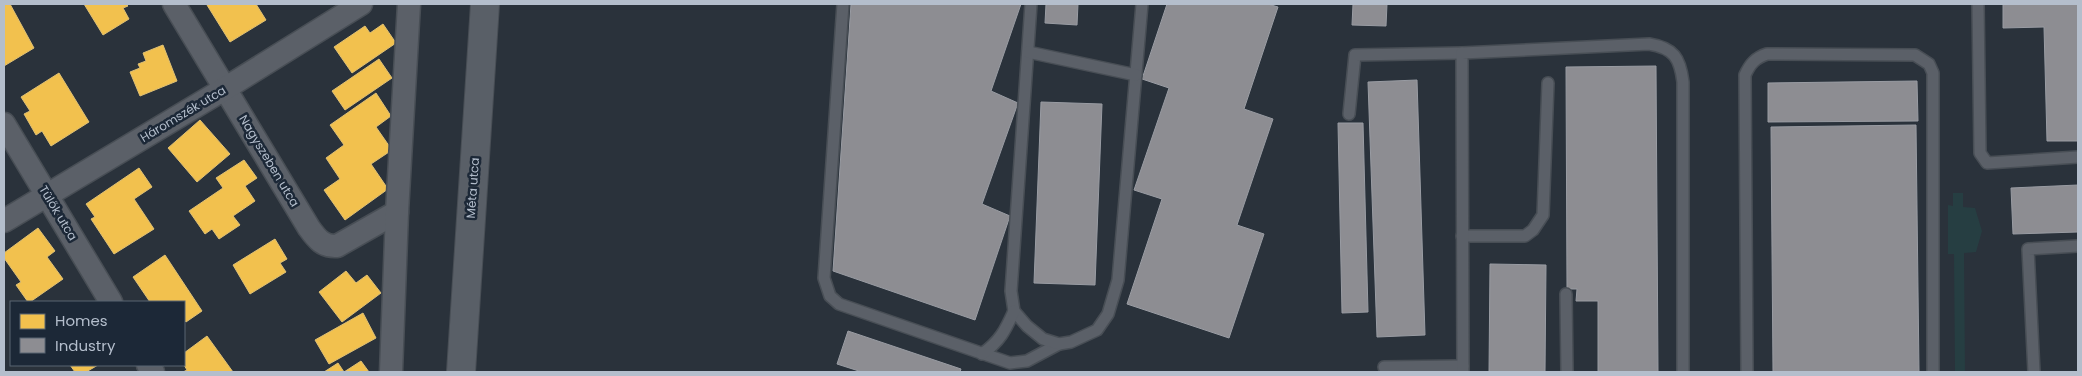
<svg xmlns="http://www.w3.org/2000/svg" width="2082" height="376" viewBox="0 0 2082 376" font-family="Poppins,sans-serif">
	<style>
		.green { fill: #263e42 }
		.homes { fill: #f2c14e; stroke: #dfc074 }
		.industry { fill: #8d8d92; stroke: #999ca3 }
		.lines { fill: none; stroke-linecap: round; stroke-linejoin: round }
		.lane-casing { stroke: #484e55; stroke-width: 14 }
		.street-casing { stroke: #484e55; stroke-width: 25 }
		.secondary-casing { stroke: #484e55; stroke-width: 30 }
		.lane { stroke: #5b6068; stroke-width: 11 }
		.street { stroke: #5b6068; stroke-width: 22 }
		.secondary { stroke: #595f67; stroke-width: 28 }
		.labels { text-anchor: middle; stroke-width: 5; stroke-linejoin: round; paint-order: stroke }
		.street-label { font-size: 12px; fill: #b4becc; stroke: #1c2837 }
	</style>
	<rect width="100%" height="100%" fill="#2a323b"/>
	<path class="green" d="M1953 193H1963V207L1975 208 1982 231 1976 252 1964 253 1965 372H1955L1954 254H1948V205L1953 206Z"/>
	<g class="homes">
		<path d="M4 4H10L34 48 4 66Z"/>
		<path d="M84 4H126L128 6 123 8 129 19 103 35Z"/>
		<path d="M209 4H256L266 20 230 42 207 5Z"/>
		<path d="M383 24 396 43 352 73 334 47 365 26 370 33Z"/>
		<path d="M163 45 177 81 140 96 130 72 140 68 138 64 146 61 143 53Z"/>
		<path d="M379 59 392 78 345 110 332 91Z"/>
		<path d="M59 73 89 122 51 146 42 131 36 135 24 114 30 111 21 97Z"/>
		<path d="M376 93 391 116 376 127 392 150 371 164 388 189 345 220 324 190 340 179 326 158 344 145 330 125Z"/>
		<path d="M200 120 230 154 197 182 168 148Z"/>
		<path d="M244 160 257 178 245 186 255 201 233 216 240 225 219 239 212 229 205 234 189 211 223 188 216 178Z"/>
		<path d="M139 168 152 187 134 199 154 229 114 254 91 219 95 217 86 204Z"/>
		<path d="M38 228 55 251 47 257 63 279 30 302H28L16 285 21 282 4 258V253Z"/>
		<path d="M275 239 287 259 280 263 286 272 250 294 233 265Z"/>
		<path d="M165 255 202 311 186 322 184 320V302H150L133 277Z"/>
		<path d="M346 271 356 283 367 275 381 293 342 322 319 292Z"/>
		<path d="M363 313 376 338 329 364 315 340Z"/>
		<path d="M207 336 233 372H183L187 370 184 365V353Z"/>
		<path d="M361 361 369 372H324L338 363 344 372Z"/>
		<path d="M70 365H98L86 372H75Z"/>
	</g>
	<g class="industry">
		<path d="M851 4H1021L991 91 1018 103 982 204 1010 216 975 320 833 271Z"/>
		<path d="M1046 4H1078L1077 25 1045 23Z"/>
		<path d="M1167 4H1268L1278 7 1244 109 1273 119 1237 225 1264 234 1229 338 1127 304 1162 199 1134 190 1169 88 1142 79Z"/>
		<path d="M1353 4H1387L1386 26 1352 25Z"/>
		<path d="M2003 4H2078V141H2047L2044 27 2003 28Z"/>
		<path d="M1656 66 1658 372H1598V301H1576L1577 289H1567L1566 67Z"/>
		<path d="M1417 80 1425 335 1377 337 1368 82Z"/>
		<path d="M1917 81 1918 121 1768 122V83Z"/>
		<path d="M1041 102 1102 104 1095 285 1034 283Z"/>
		<path d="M1338 123H1363L1368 312 1342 313Z"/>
		<path d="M1916 125 1919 372H1773L1771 127Z"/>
		<path d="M2078 185V232L2013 234 2011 188Z"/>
		<path d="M1490 264 1546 265 1545 372H1489Z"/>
		<path d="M848 331 961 369 960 372H862L837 364Z"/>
	</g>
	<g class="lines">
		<g class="lane-casing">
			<g id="lane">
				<path d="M843 4 824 278 830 296 839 304 1010 363 1027 361 1059 344"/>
				<path d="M1031 4 1011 291 1014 311 1027 326 1043 339 1059 344 1071 342 1097 330 1108 314 1118 280 1142 4"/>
				<path d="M1978 4 1980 153 1987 163 2078 157"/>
				<path d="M1028 52 1136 75"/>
				<path d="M1349 114 1355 55 1462 53"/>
				<path d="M1462 236H1525L1533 230 1543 215 1548 83"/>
				<path d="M1566 294 1567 372"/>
				<path d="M982 354C1000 341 1005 331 1014 311"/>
				<path d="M1384 367 1463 366"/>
				<path d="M1463 372 1462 53 1649 44C1674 48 1680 58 1683 82V372"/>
				<path d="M1747 372 1745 75C1750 64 1755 58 1767 54L1915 55 1929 64 1933 73V372"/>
				<path d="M2034 372 2028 249 2078 246"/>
			</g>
		</g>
		<g class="street-casing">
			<g id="street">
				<path d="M174 4 309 228C317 239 323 247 337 246L397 212"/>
				<path d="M4 124 111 302"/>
				<path d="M4 221 226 88 361 4"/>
				<path d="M148 365 153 372"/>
				<path d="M391 372 397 212 409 4"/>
			</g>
		</g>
		<g class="secondary-casing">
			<path id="secondary" d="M461 372 485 4"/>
		</g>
		<use href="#lane" class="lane"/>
		<use href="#street" class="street"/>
		<use href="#secondary" class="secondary"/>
	</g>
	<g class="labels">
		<g class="street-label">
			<text transform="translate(183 114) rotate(-31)" y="4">Háromszék utca</text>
			<text transform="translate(269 161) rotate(59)" y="4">Nagyszeben utca</text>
			<text transform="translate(473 188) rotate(-86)" y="4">Méta utca</text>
			<text transform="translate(58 213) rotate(59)" y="4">Tülök utca</text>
		</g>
	</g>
	<rect width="2082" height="376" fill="none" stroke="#b4becc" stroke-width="10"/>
	<rect x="10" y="301" width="175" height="65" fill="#1c2837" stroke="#596473"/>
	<rect x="20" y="314" width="25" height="15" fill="#f2c14e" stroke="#596473"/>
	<text x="55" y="326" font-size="15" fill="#b4becc">Homes</text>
	<rect x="20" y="338" width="25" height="15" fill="#8d8d92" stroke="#596473"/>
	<text x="55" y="351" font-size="15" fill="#b4becc">Industry</text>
</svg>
